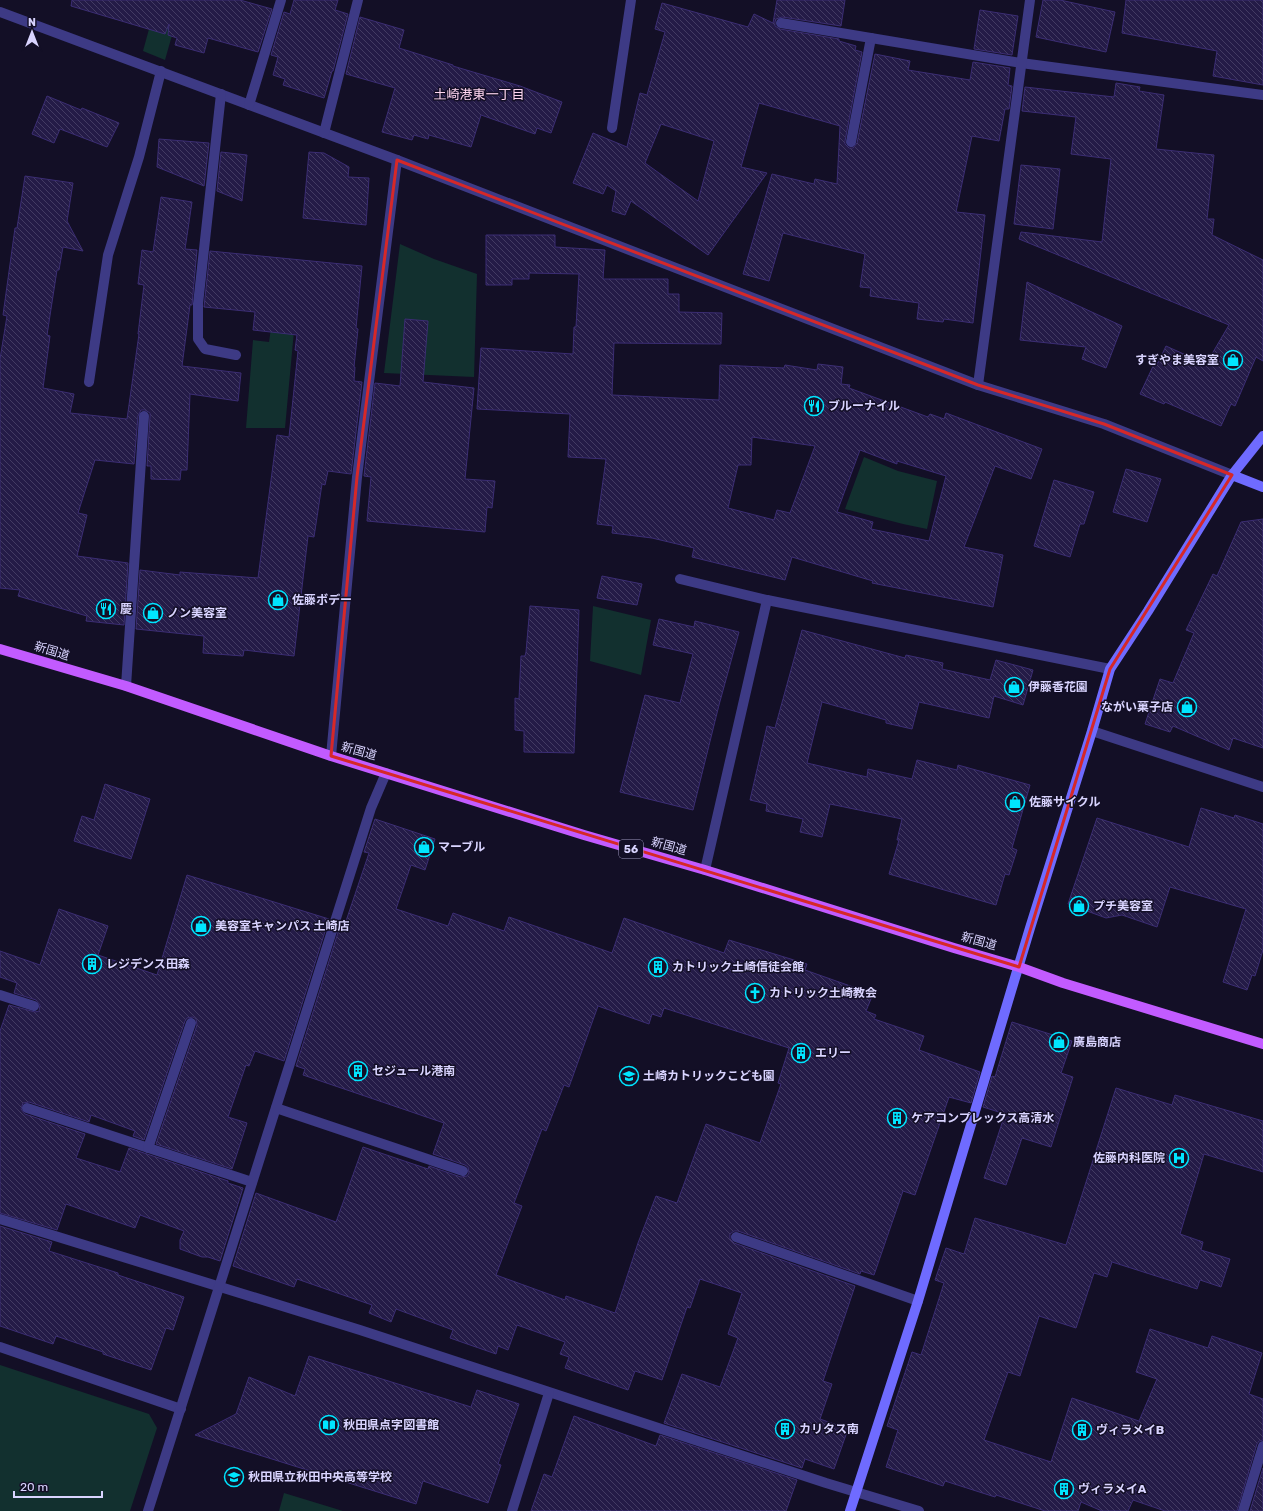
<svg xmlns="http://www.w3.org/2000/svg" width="1263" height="1511" viewBox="0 0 1263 1511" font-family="Rubik,'Noto Sans JP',sans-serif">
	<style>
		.green { fill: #12302f }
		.building { fill: url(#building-back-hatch); stroke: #3b2d73; fill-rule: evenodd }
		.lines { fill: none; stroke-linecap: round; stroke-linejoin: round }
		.lane { stroke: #3d3a85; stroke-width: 10 }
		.street { stroke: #3d3a85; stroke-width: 10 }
		.secondary { stroke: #6f6bff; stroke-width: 10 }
		.primary { stroke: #c25bff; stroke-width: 10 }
		.marked { fill: none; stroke: #d62828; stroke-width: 3; stroke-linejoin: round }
		.labels { text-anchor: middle; stroke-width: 3; stroke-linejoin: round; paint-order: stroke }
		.shield { fill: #130f26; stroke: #9e99be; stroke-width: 1 }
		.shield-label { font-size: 11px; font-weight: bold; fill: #d9d4ff }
		.poi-label { font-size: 12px; font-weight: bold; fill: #d9d4ff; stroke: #130f26; text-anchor: start }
		.street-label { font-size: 12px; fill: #d9d4ff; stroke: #130f26 }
		.neighbourhood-label { font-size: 13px; fill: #ffd6f0; stroke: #130f26 }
	</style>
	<defs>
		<pattern id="building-back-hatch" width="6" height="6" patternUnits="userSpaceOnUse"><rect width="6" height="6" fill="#241b47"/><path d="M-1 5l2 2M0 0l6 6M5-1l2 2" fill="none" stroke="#433b63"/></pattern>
	</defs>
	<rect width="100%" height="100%" fill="#130f26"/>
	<g class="green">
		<path d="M157 0H182L165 60 143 51Z"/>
		<path d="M400 244 434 259 477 274 474 377 384 373Z"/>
		<path d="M274 308 295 320 285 428H246L253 340 269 342Z"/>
		<path d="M864 457 898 471 937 481 927 529 903 524 845 509Z"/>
		<path d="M593 606 651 620 641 675 590 661Z"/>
		<path d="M0 1365 149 1414 157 1428 130 1511H0Z"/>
		<path d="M284 1493 343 1511H279Z"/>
	</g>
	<g class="building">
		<path d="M72 0H240L272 9 258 52 208 38 204 53 175 45 177 38 168 35 169 24 165 34 71 6Z"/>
		<path d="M294 0H338L335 10 348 14 333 71H332L324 98 283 85 285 79 273 75 278 57 271 55 284 12 290 14Z"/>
		<path d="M777 0H845L841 26 782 17 776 19 775 22V26L780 29 839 39V41L856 46 855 50 862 52 845 141V144L849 148H853L857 143 875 54 910 61 908 70 970 80 973 62 1010 68 1008 85 1012 86 1009 109H1005L999 141 972 136 956 212 985 215 973 323 944 319 943 322 917 319 919 303 870 296 871 288 860 287 865 254 783 233 769 281 743 274 772 174 814 184 815 179 837 184 840 126 759 103 741 167 767 173 708 255 631 201 625 215 612 211 616 191 607 185 603 194 573 183 593 133 627 147 640 93 647 95 665 32 655 29 662 3 748 27 754 14 773 23ZM661 124 714 141 698 201 645 163Z"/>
		<path d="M1043 0H1060L1115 12 1106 52 1036 37Z"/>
		<path d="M1126 0H1263V85L1213 76 1217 51 1122 33Z"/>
		<path d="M980 10 1018 16 1012 55 974 49Z"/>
		<path d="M360 17 404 30 399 48 453 65V66L520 86 562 102 551 133 537 128 535 134 481 115 471 147 429 135 428 139 414 135 412 140 382 132 395 88 346 74Z"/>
		<path d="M1116 83 1140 87 1139 91 1164 95 1156 149 1214 155 1207 219H1214L1212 235 1263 260V361L1256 357 1235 406 1231 404 1221 426 1165 402 1164 404 1140 394 1155 362 1158 363 1166 346 1206 364 1229 325 1019 239 1021 232 1102 242 1111 159 1071 154 1076 117 1022 111 1025 87 1114 97Z"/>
		<path d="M47 96 81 110 82 108 119 123 107 147 60 129 54 143 32 134Z"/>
		<path d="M159 139 209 143 204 186 157 167Z"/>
		<path d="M221 152 247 155 242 201 217 191Z"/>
		<path d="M309 152 324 153 349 167 348 177 369 178 366 225 303 218Z"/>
		<path d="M1021 165 1060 169 1053 229 1014 224Z"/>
		<path d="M25 176 73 183 67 221 83 251 63 247 59 270H57L47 335 50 336 43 388 74 394 70 413 127 419 139 334H138L144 285 138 284 142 250 153 252 161 197 192 202 185 249 197 250 192 305H190L182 366 241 373 238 401 190 394 187 470H181L180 480 151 479V466H147L150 416V413L145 410H141L138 416 134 464 95 460 78 513 87 515 77 556 128 563 124 625 86 621 87 616 18 596 20 590 0 588V359L7 316 3 315 15 228H17Z"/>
		<path d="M486 235H555V247L605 250 603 279H668V294H679V312L722 313 721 344 614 343 612 395 719 400 720 365 784 368 785 365 817 370 818 364 843 367 841 384 850 385 849 388 928 417 930 414 944 419 946 413 1042 449 1031 479 995 466 964 547 1003 555 993 607 872 583 873 581 792 557 785 580 692 557 694 548 652 538 612 533 613 526 597 524 606 459 568 457 570 414 477 409 481 348 573 354 574 327H576L579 274 529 273V279H512V285H486ZM752 437 815 446 790 513 777 510 774 520 728 508 738 465H751ZM860 450 897 464V461L946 476 929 541 871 529 873 522 837 512Z"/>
		<path d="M210 251 362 266 356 328 358 329 354 367H355L354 381 362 382 351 474 328 471 325 485 322 484 314 537 308 536 294 656 244 650 243 656 203 653 204 636 136 629 140 570 180 575V572L258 578 277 435 289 437 298 351 295 350 297 335 253 330 255 312 204 307Z"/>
		<path d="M1027 282 1122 326 1106 368 1082 359 1086 347 1020 340Z"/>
		<path d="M405 319 428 321 423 382 474 388 465 479 495 481 492 508 487 507 485 532 367 521 371 477 364 476 375 383 400 386Z"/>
		<path d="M1126 469 1161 479 1147 522 1113 512Z"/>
		<path d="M1054 480 1094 492 1084 524H1080L1070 557 1034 546Z"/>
		<path d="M1263 519V748L1233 738 1229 750 1173 726 1170 732 1145 724 1160 679 1173 683 1194 633 1186 630 1213 574 1217 576 1241 522Z"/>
		<path d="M602 576 642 584 637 605 597 598Z"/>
		<path d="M530 606 579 610 574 753 524 752V731L515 730V698L519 699 521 656H525L526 652Z"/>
		<path d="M659 619 694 627 695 621 739 632 719 705 693 810 620 792 645 695 680 703 693 654 653 645Z"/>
		<path d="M802 630 905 658 906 655 943 663 942 669 990 680 996 660 1033 670 1023 705 994 696 989 718 919 702 912 729 886 723V720L822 702 807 763 867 777 868 769 912 779 917 760 957 770 958 765 1030 785 1012 848 1017 850 1009 875 1005 874 996 905 889 874 899 840H897L902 819 830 804 822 837 800 832 803 819 766 811 767 804 750 800 767 726 775 728Z"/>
		<path d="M105 784 150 799 131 859 74 841 82 816 94 820Z"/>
		<path d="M1201 808 1234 818 1235 815 1263 824V950L1255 976 1252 975 1247 990 1223 982 1246 909 1170 887 1157 927 1122 915 1106 918 1068 904 1097 818 1189 847Z"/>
		<path d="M375 819 435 839 425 870 411 865 396 909 448 926 453 913 504 931 509 917 612 953 624 918 724 953 729 940 807 964 805 970 873 994 866 1011 876 1015 874 1019 924 1036 919 1050 980 1072 971 1103 949 1097 915 1195 903 1191 874 1275 861 1271 860 1274 738 1231H734L730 1234V1239L734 1243 855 1286 823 1381 832 1384 820 1419 848 1429 834 1469 805 1459 802 1468 664 1423 682 1374 720 1387 738 1338 728 1334 742 1293 700 1279 690 1308 687 1307 662 1380 635 1371 628 1390 565 1368 569 1357 560 1354 565 1342 517 1325 508 1350 498 1346 496 1354 450 1338 453 1330 396 1309 391 1322 369 1313 372 1305 297 1279 294 1287 233 1266 256 1193 336 1222 363 1147 428 1169 429 1166 461 1177 467 1176 469 1173 468 1167 465 1165 433 1154 444 1123 303 1075 305 1069 296 1066 341 923 345 924 369 853 364 852ZM598 1006 649 1024 652 1014 661 1017 664 1008 789 1048 778 1083 781 1084 760 1143 706 1124 677 1203 656 1196 638 1243 615 1313 566 1296 565 1300 496 1275 522 1206 514 1203 542 1129 546 1131 564 1085 569 1087Z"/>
		<path d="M187 875 329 919 284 1061 255 1051 249 1066 246 1065 228 1117 247 1123 232 1169 156 1144 197 1025 196 1019 193 1017 187 1018 185 1021 144 1140 133 1136 135 1131 91 1115 89 1122 29 1102 23 1103 21 1109 25 1114 85 1134 76 1158 120 1172 129 1148 228 1181V1183L243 1188 220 1261 208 1257H202L180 1249V1240L184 1231 140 1215 135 1228 66 1204 57 1230 0 1213V1031L9 1005 35 1012 39 1011 40 1005 36 1000 14 993 17 983 0 977V951L40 965 59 909 108 926 98 955 157 975Z"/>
		<path d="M1012 1022 1072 1041 1061 1073 1073 1077 1051 1147 1022 1138 1006 1185 984 1178 1005 1114 983 1107 992 1076 995 1077Z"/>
		<path d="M1116 1088 1172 1105 1175 1095 1263 1121V1172L1204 1154 1180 1234 1203 1242 1201 1250 1230 1259 1221 1287 1200 1280 1197 1289 1112 1262 1107 1277 1094 1273 1076 1328 1039 1316 1020 1376 1008 1372 984 1440 1051 1462 1072 1398 1139 1421 1157 1379 1136 1372 1150 1329 1208 1348 1212 1336 1262 1353 1249 1394 1263 1399V1440L1259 1441 1257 1444 1237 1511H1165L1133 1500 1128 1511H1102L1081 1502 1078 1511H1045L996 1495 995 1497 945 1481 943 1486 886 1467 898 1430 887 1426 912 1352 921 1355 944 1283 935 1280 946 1248 964 1254 975 1218 1066 1245Z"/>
		<path d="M0 1226 52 1242 49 1251 118 1273V1275L184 1297 173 1330 166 1328 151 1370 103 1354V1352L56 1336 53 1344 0 1326Z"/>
		<path d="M309 1356 471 1407 477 1390 519 1404 498 1464 501 1465 488 1503 423 1481 416 1504 195 1435 236 1414 249 1377 295 1396Z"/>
		<path d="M574 1416 656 1446 660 1435 797 1480 786 1511H531L544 1474 552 1477Z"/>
		<path d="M1263 1468V1511H1250Z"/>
	</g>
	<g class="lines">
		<path class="lane" d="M851 142 871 38"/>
		<g class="street">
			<path d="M0 12 397 160 978 385 1104 424 1232 475"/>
			<path d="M781 23 1021 63 1263 95"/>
			<path d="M221 94 198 304V339L205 349 236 355"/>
			<path d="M249 105 281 0"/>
			<path d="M612 128 631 0"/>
			<path d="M324 133 358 0"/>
			<path d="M89 382 108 255 139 157 161 71"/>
			<path d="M978 385 1030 0"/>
			<path d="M680 579 767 600 1110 669"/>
			<path d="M126 686 144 416"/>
			<path d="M1092 731 1263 787"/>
			<path d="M331 756 357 477 397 160"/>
			<path d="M705 870 767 600"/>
			<path d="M0 995 34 1006"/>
			<path d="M27 1108 252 1182"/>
			<path d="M276 1108 463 1171"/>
			<path d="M148 1148 191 1023"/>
			<path d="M0 1219 360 1330 826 1483 919 1511"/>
			<path d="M736 1237 918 1301"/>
			<path d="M0 1347 181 1409"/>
			<path d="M148 1511 371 808 386 773"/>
			<path d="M512 1511 549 1393"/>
			<path d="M1243 1511 1263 1446"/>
		</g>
		<g class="secondary">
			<path d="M1232 475 1263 487"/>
			<path d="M850 1511 918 1301 1030 928 1092 731 1110 669 1148 611 1232 475 1263 436"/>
		</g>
		<path class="primary" d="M0 649 126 686 331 756 584 835 705 870 954 948 1019 967 1063 983 1263 1044"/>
	</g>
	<path class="marked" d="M397 160 978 385 1104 424 1232 475 1110 669 1019 967 331 756 357 477Z"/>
	<defs>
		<g id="shop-ring" transform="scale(1)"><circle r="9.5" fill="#130f26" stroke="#00e5ff" stroke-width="1.5"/><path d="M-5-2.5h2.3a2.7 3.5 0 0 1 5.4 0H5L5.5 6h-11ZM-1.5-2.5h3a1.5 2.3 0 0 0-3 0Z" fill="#00e5ff"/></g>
		<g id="restaurant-ring" transform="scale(1)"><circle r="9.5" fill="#130f26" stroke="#00e5ff" stroke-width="1.5"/><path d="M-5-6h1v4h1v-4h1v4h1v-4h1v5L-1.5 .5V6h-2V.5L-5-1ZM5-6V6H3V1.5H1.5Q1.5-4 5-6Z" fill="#00e5ff"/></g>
		<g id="building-ring" transform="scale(1)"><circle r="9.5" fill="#130f26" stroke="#00e5ff" stroke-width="1.5"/><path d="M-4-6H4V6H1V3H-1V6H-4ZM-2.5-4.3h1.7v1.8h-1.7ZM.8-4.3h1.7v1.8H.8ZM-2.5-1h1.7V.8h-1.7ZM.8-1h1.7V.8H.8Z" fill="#00e5ff"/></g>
		<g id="church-ring" transform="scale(1)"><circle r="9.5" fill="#130f26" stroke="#00e5ff" stroke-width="1.5"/><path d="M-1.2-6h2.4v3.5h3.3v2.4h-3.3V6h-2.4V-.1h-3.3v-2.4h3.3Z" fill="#00e5ff"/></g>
		<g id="school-ring" transform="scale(1)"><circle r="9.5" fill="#130f26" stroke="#00e5ff" stroke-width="1.5"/><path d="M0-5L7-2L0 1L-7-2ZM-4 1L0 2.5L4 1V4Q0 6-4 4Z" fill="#00e5ff"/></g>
		<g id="hospital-ring" transform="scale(1)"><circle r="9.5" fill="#130f26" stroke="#00e5ff" stroke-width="1.5"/><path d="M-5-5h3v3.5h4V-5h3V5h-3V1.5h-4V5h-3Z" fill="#00e5ff"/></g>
		<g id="library-ring" transform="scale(1)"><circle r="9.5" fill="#130f26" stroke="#00e5ff" stroke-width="1.5"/><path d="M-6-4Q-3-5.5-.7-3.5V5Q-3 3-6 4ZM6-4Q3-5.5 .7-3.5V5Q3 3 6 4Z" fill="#00e5ff"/></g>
	</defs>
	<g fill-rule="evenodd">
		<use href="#shop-ring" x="1233" y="360"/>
		<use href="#restaurant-ring" x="814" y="406"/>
		<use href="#shop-ring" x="278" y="600"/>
		<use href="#restaurant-ring" x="106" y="609"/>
		<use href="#shop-ring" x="153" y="613"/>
		<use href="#shop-ring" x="1014" y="687"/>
		<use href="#shop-ring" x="1187" y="707"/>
		<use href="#shop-ring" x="1015" y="802"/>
		<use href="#shop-ring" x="424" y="847"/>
		<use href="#shop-ring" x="1079" y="906"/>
		<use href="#shop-ring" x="201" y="926"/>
		<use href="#building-ring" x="92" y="964"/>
		<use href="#building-ring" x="658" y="967"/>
		<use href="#church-ring" x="755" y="993"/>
		<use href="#shop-ring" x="1059" y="1042"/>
		<use href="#building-ring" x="801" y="1053"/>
		<use href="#building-ring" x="358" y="1071"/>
		<use href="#school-ring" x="629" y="1076"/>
		<use href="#building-ring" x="897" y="1118"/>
		<use href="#hospital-ring" x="1179" y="1158"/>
		<use href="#library-ring" x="329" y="1425"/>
		<use href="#building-ring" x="785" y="1429"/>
		<use href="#building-ring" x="1082" y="1430"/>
		<use href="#school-ring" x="234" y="1477"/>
		<use href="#building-ring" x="1064" y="1489"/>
	</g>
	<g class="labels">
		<rect class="shield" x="619" y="840" width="24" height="18" rx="3"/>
		<g class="shield-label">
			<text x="631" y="853">56</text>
		</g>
		<g class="poi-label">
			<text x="1219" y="364" text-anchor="end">すぎやま美容室</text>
			<text x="828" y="410">ブルーナイル</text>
			<text x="292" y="604">佐藤ボデー</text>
			<text x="120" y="613">慶</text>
			<text x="167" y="617">ノン美容室</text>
			<text x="1028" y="691">伊藤香花園</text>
			<text x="1173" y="711" text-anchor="end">ながい菓子店</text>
			<text x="1029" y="806">佐藤サイクル</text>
			<text x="438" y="851">マーブル</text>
			<text x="1093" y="910">プチ美容室</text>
			<text x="215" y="930">美容室キャンパス 土崎店</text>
			<text x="106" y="968">レジデンス田森</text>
			<text x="672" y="971">カトリック土崎信徒会館</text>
			<text x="769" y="997">カトリック土崎教会</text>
			<text x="1073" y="1046">廣島商店</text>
			<text x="815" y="1057">エリー</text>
			<text x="372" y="1075">セジュール港南</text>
			<text x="643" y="1080">土崎カトリックこども園</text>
			<text x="911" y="1122">ケアコンプレックス高清水</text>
			<text x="1165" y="1162" text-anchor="end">佐藤内科医院</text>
			<text x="343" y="1429">秋田県点字図書館</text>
			<text x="799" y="1433">カリタス南</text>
			<text x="1096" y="1434">ヴィラメイB</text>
			<text x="248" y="1481">秋田県立秋田中央高等学校</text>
			<text x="1078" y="1493">ヴィラメイA</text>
		</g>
		<g class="street-label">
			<text transform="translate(52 651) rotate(17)" y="4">新国道</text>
			<text transform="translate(359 751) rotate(16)" y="4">新国道</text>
			<text transform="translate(669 846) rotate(16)" y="4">新国道</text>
			<text transform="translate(979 941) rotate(16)" y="4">新国道</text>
		</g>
		<g class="neighbourhood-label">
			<text x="479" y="99">土崎港東一丁目</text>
		</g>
	</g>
	<g transform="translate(32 32)" stroke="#130f26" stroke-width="3" paint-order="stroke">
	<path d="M0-3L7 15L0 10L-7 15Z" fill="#d9d4ff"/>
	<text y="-6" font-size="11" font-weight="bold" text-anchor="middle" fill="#d9d4ff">N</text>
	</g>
	<path d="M14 1491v6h88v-6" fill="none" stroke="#d9d4ff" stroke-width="2"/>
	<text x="20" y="1491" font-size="12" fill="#d9d4ff" stroke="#130f26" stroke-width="3" paint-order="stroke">20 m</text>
</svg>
